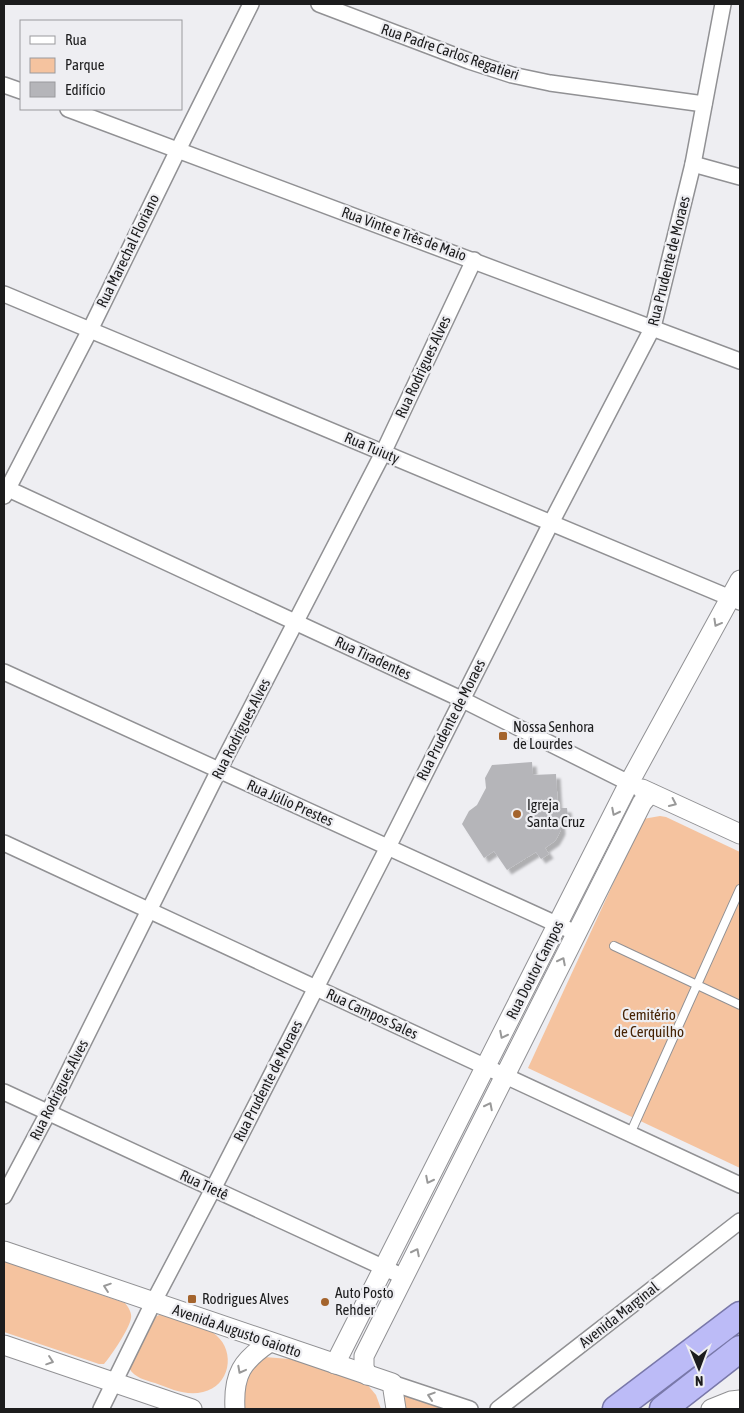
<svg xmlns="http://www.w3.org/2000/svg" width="744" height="1413" viewBox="0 0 744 1413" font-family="'Asap Condensed',sans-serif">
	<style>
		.green { fill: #f5c39f }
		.building { fill: #b5b5b9; filter: url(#shadow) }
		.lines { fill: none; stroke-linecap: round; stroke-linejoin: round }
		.service-casing { stroke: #919194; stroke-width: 10 }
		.minor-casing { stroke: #919194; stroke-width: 18 }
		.tertiary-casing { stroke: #919194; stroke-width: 21 }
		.trunk-casing { stroke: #7978a9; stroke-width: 29 }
		.service { stroke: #fff; stroke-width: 8 }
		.minor { stroke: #fff; stroke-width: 15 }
		.tertiary { stroke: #fff; stroke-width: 19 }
		.trunk { stroke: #bcbbf7; stroke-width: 26 }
		.oneway { stroke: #999 }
		.poi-dot { fill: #a4642d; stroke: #eeeef2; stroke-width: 2 }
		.labels { text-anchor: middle; stroke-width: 4.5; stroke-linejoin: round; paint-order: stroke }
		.street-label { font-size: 15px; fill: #1c1c1d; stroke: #eeeef2 }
		.poi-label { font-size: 15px; fill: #1c1c1d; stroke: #eeeef2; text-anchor: start }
		.park-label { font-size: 15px; fill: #462304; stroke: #eeeef2 }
	</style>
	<defs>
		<filter id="shadow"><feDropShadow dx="4.5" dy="4.5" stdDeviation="1" flood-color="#0004"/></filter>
	</defs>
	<rect width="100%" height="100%" fill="#eeeef2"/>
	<g class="green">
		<path d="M660 816 666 817 740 852V1168L528 1068 643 819Z"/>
		<path d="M4 1261 125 1303C128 1307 132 1312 131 1318 130 1328 111 1356 104 1364H99L4 1332Z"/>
		<path d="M163 1313C179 1319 202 1323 216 1335 236 1352 230 1386 203 1392 186 1396 171 1389 155 1383 145 1380 135 1378 129 1368L153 1318Z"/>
		<path d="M264 1357 290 1359 366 1383 376 1395 381 1409H243L240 1397 247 1371Z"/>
		<path d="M401 1394 452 1409H402Z"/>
	</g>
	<path class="building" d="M532 762 533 775 556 774 558 808H567L568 817 560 818 561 830 558 836 555 841 545 848 549 854 541 859 536 852 507 870 494 851 484 858 462 824 469 811 477 805 486 788 485 778 492 765Z"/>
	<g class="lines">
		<g class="service-casing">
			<g id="service">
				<path d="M614 946 740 1005"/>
				<path d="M630 1134 740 889"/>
			</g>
		</g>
		<g class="minor-casing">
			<g id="minor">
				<path d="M319 4 469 61 512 75 550 83 704 104"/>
				<path d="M4 85 21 91"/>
				<path d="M68 109 740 361"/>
				<path d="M693 164 740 177"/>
				<path d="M4 294 740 602"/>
				<path d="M4 487 461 699 629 783"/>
				<path d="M4 496 90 330 178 150 251 4"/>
				<path d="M4 672 576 933"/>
				<path d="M4 843 740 1185"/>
				<path d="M4 1092 404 1277"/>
				<path d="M4 1196 48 1113 219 770 383 453 474 260"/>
				<path d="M392 1383 470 1409"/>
				<path d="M101 1409 153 1303 213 1189 388 847 551 523 653 327 693 164 723 4"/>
				<path d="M498 1409 740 1221"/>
			</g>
		</g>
		<g class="tertiary-casing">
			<g id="tertiary">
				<path d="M642 789 740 834"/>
				<path d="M4 1251 392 1383 396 1409"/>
				<path d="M4 1345 192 1409"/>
				<path d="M335 1364 629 783 740 580"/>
				<path d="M367 1375 364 1367V1356L642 803 647 797 652 794"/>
				<path d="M235 1409C233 1374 242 1361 270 1342"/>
				<path d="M711 1409 731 1401 740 1400"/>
			</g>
		</g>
		<g class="trunk-casing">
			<g id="trunk">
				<path d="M616 1409 740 1315"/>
				<path d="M663 1409 740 1349"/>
			</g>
		</g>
		<use href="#service" class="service"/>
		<use href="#minor" class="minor"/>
		<use href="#tertiary" class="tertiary"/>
		<use href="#trunk" class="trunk"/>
	</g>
	<defs><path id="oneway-chevron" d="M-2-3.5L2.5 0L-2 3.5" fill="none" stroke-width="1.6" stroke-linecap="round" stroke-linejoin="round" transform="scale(1.25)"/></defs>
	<g class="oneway">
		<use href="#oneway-chevron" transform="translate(717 623) rotate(119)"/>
		<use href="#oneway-chevron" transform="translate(673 803) rotate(25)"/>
		<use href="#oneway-chevron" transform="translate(615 812) rotate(117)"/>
		<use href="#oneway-chevron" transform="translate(562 961) rotate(-63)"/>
		<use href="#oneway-chevron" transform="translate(503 1035) rotate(117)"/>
		<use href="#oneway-chevron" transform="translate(489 1106) rotate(-63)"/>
		<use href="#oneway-chevron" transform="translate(429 1180) rotate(117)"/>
		<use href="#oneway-chevron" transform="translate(416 1252) rotate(-63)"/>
		<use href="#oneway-chevron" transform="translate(107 1287) rotate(-161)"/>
		<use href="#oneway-chevron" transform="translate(50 1361) rotate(19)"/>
		<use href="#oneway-chevron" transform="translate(241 1370) rotate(118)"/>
		<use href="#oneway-chevron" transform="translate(431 1396) rotate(-162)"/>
	</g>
	<g class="poi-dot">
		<rect x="498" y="731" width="10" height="10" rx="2.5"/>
		<circle cx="517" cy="814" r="5"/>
		<rect x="187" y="1294" width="10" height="10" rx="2.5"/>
		<circle cx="325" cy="1302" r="5"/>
	</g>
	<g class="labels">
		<g class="street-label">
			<text transform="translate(450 52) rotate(19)" y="5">Rua Padre Carlos Regatieri</text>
			<text transform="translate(404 234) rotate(20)" y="5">Rua Vinte e Três de Maio</text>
			<text transform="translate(128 251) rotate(-64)" y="5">Rua Marechal Floriano</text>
			<text transform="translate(669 261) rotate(-76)" y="5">Rua Prudente de Moraes</text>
			<text transform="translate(423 367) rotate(-65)" y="5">Rua Rodrigues Alves</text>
			<text transform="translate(372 448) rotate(23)" y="5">Rua Tuiuty</text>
			<text transform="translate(373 658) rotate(25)" y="5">Rua Tiradentes</text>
			<text transform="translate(451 720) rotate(-63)" y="5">Rua Prudente de Moraes</text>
			<text transform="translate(241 729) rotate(-63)" y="5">Rua Rodrigues Alves</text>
			<text transform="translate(290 803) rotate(24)" y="5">Rua Júlio Prestes</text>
			<text transform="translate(535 970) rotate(-63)" y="5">Rua Doutor Campos</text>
			<text transform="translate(372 1014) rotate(25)" y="5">Rua Campos Sales</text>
			<text transform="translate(268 1081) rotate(-63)" y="5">Rua Prudente de Moraes</text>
			<text transform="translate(59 1090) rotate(-63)" y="5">Rua Rodrigues Alves</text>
			<text transform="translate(204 1185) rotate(25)" y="5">Rua Tietê</text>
			<text transform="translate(619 1315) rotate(-38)" y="5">Avenida Marginal</text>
			<text transform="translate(237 1331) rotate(19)" y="5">Avenida Augusto Gaiotto</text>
		</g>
		<g class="poi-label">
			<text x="513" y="732">Nossa Senhora<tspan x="513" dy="17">de Lourdes</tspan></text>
			<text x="527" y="810">Igreja<tspan x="527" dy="17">Santa Cruz</tspan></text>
			<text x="335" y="1298">Auto Posto<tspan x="335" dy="17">Rehder</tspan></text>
			<text x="202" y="1304">Rodrigues Alves</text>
		</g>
		<g class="park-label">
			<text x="649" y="1020">Cemitério<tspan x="649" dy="17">de Cerquilho</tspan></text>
		</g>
	</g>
	<rect width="744" height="1413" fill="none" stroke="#1c1c1d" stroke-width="10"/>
	<rect x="20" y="20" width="162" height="90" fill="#eeeef2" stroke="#9a9a9d"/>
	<rect x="30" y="36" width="25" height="8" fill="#ffffff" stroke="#9a9a9d"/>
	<text x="65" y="45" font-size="15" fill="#1c1c1d">Rua</text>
	<rect x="30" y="58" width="25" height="15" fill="#f5c39f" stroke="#9a9a9d"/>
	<text x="65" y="70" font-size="15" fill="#1c1c1d">Parque</text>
	<rect x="30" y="82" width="25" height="15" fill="#b5b5b9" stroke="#9a9a9d"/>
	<text x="65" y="95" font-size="15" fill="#1c1c1d">Edifício</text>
	<g transform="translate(699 1368) rotate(179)" stroke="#eeeef2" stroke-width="4" paint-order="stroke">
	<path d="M0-4L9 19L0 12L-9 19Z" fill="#1c1c1d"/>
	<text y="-8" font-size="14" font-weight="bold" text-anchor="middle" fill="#1c1c1d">N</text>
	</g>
</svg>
